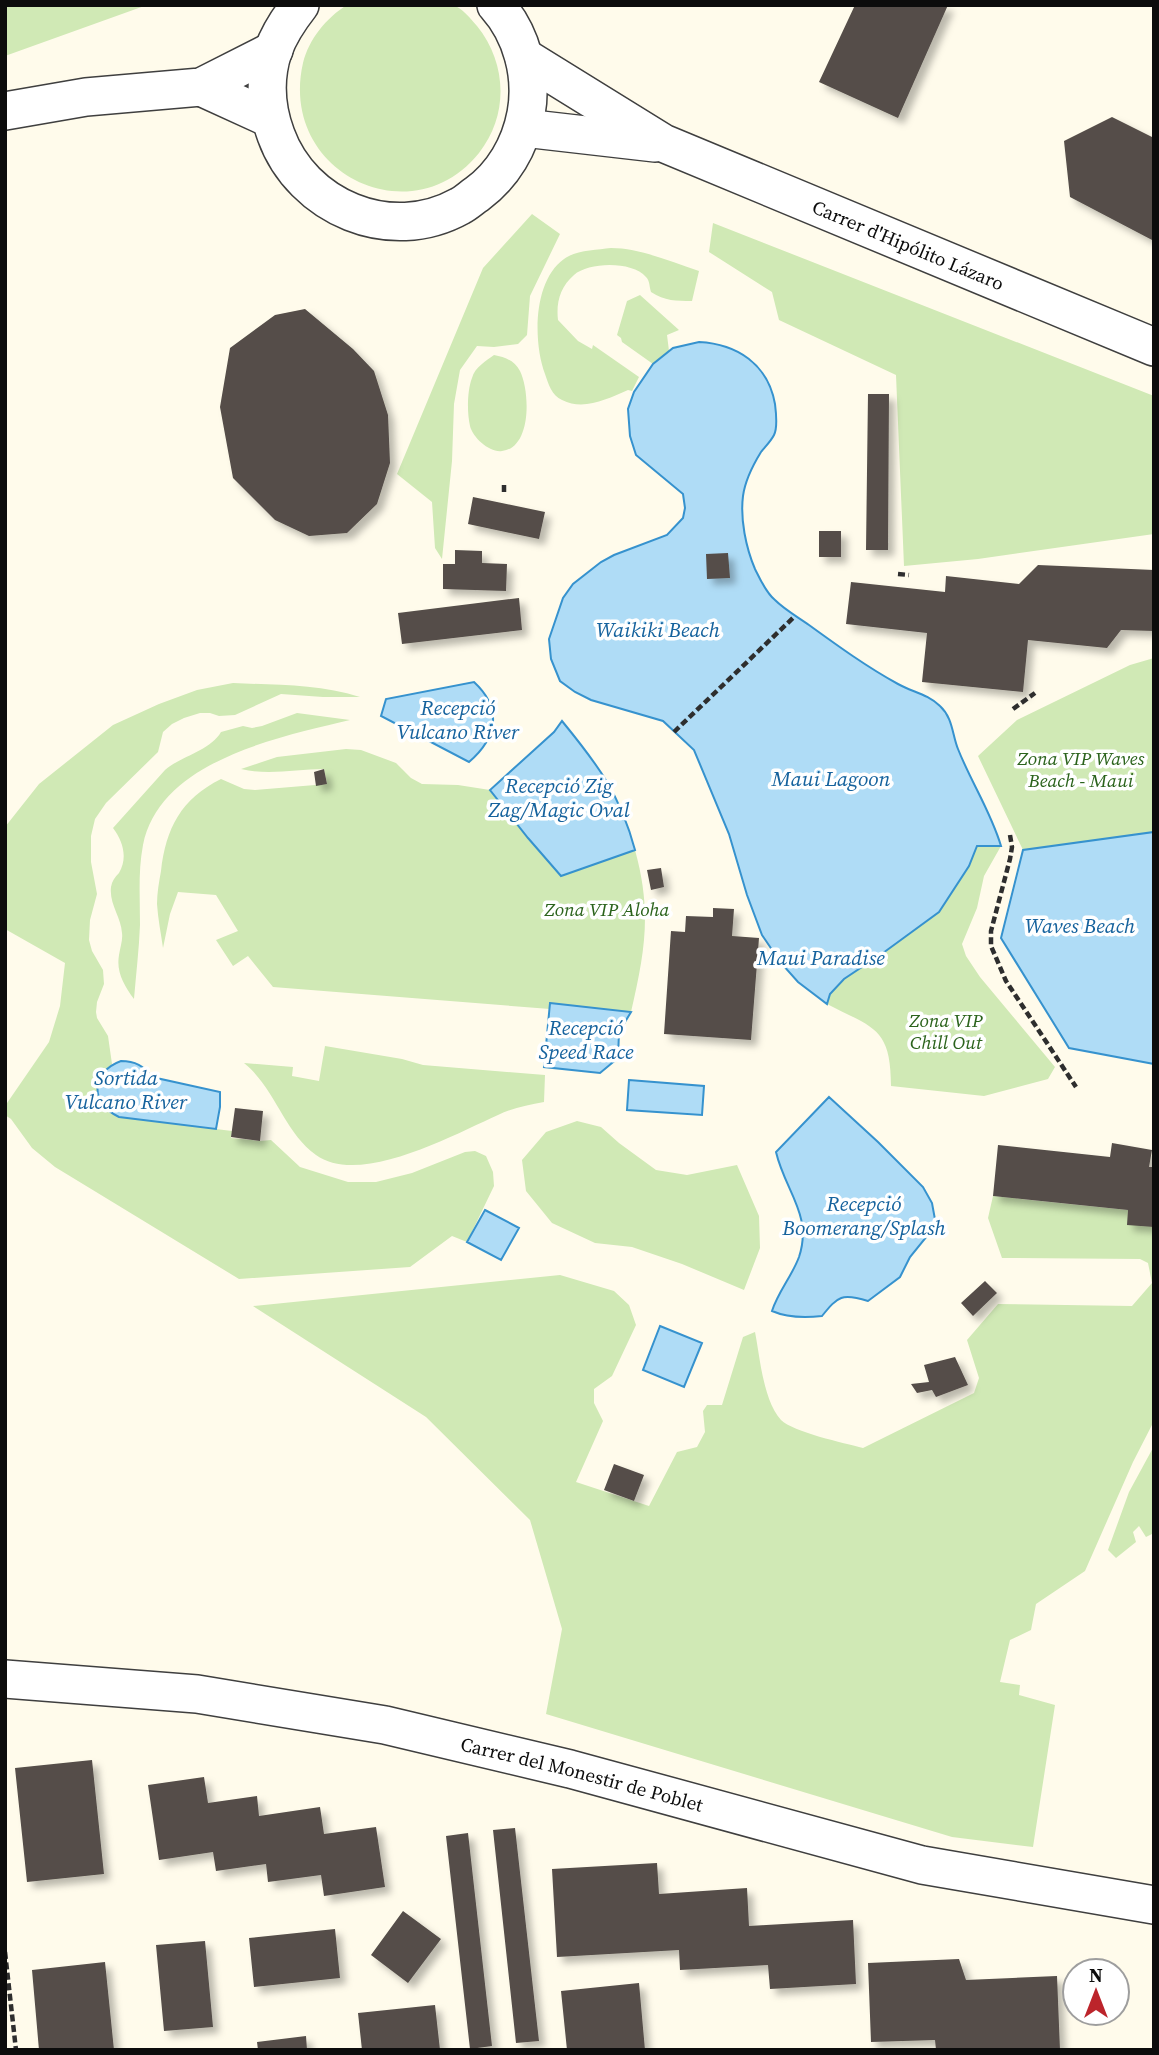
<svg xmlns="http://www.w3.org/2000/svg" width="1159" height="2055" font-family="'Source Serif 4',serif">
  <defs>
    <filter id="shadow"><feDropShadow dx="6" dy="6" stdDeviation="3.5" flood-color="#0004"/></filter>
  </defs>
  <rect width="100%" height="100%" fill="#fffbeb"/>
  <path fill="#d0e9b5" d="M5,5H147L5,56Z
    M347,5C373,5 400,5 426,5C434,5 445,3 453,5C462,8 471,19 477,26C507,63 509,115 479,153C412,237 278,173 303,63C309,39 326,18 347,5Z
    M532,214L560,234L530,296L527,335L518,344L494,347L477,346L460,370L454,404L452,461L442,559L435,548L432,502L397,474L483,268Z
    M713,223L1154,396V534L978,559L904,566L896,375L779,320L772,292L709,252Z
    M611,248C640,248 671,262 699,271L692,301C676,301 665,301 651,292C649,286 650,281 646,277C632,261 589,262 574,275C560,287 556,303 558,320L578,341L592,349L593,345L639,377L632,391L628,390C607,399 584,411 562,400C552,396 548,383 545,374C533,342 533,281 564,259C576,250 596,250 611,248Z
    M640,295L679,330L667,335L669,351L653,364L622,342L621,338L617,335L627,301Z
    M494,355C505,357 515,361 520,371C530,391 532,448 502,451C490,453 473,438 470,426C467,413 467,391 472,378C475,367 486,361 494,355Z
    M1154,658V832L1023,850L978,756L1017,720L1130,665Z
    M233,683C276,685 319,684 360,697H323L281,694L235,715L219,716L210,713H200L184,718L172,724L163,732L158,752L106,803L95,819L91,836V862L97,894L90,920L89,940L92,951L103,970L104,984L97,1002L96,1012L97,1018L108,1036L112,1064C105,1070 104,1075 102,1084C98,1103 102,1108 119,1117L232,1131L231,1138L260,1141L271,1140L300,1167L348,1182H376L412,1173L465,1152L475,1151L486,1156L493,1172L494,1186L467,1242L452,1236L410,1267L239,1279L55,1167L32,1148L11,1119L5,1115V1106L49,1042L60,1006L65,963L5,929V827L39,784L113,725L159,704L197,690Z
    M297,713L350,720C280,737 160,760 143,845C138,871 140,898 140,925C139,950 136,974 134,999C124,985 116,972 119,955C120,948 123,940 122,933C121,917 109,904 111,887C112,881 115,877 119,873C128,858 123,841 113,828L165,770C181,756 210,751 221,732L243,726L252,728L262,726Z
    M346,749L361,750L396,763L411,778L422,784L458,785L490,790L528,838L561,876L635,850C652,912 645,951 631,1012L551,1003L550,1009L273,987L248,956L233,966L216,940L238,931L216,895L178,892L170,914L163,948C161,934 158,919 157,904C157,893 159,882 161,871C166,828 181,799 221,779L244,789L255,790L327,784L324,769C296,769 269,776 241,769L277,757Z
    M977,846H1001L984,876L977,908L962,944L966,956L980,977L1055,1067L1048,1079L984,1096L891,1086C891,1027 873,1028 827,1004L830,994L844,979L883,953L939,912L969,866Z
    M325,1046L402,1059L423,1065L545,1075L544,1102C528,1105 512,1108 498,1115C455,1134 360,1187 316,1155C284,1132 275,1088 244,1063L293,1067L292,1076L319,1081Z
    M577,1121L601,1127L619,1143L656,1170L687,1175L737,1165L759,1216L760,1248L744,1290L682,1264L632,1247L595,1243L552,1223L526,1191L522,1160L546,1132Z
    M993,1196L1128,1210L1154,1227V1421L1133,1462L1085,1571L1036,1604L1031,1630L1010,1640L1000,1682L1020,1685L1019,1695L1055,1705L1033,1847L952,1837L546,1714L562,1629L530,1520L426,1417L253,1306L560,1275L614,1291L629,1305L636,1325L612,1376L594,1389V1403L603,1421L576,1482L649,1506L677,1452L697,1447L705,1432L703,1411L707,1405H722L743,1337L755,1332C760,1357 763,1400 781,1420C793,1432 844,1443 863,1448L974,1393L979,1378L967,1340L998,1304L1132,1306L1152,1283L1148,1263L1140,1259L1002,1258L988,1218Z
    M1154,1446V1533L1146,1537L1139,1526L1133,1532L1136,1542L1116,1558L1108,1550L1129,1492Z"/>
  <path fill="#afdcf6" stroke="#3692ce" stroke-width="2" d="M699,342C737,344 768,364 775,404C776,412 778,427 774,435C771,441 765,447 761,452C753,465 745,481 743,496C740,519 746,548 755,569C760,579 766,593 775,600C785,610 798,617 809,625C838,646 867,667 898,684C912,692 928,694 940,706C953,718 952,734 958,749C971,782 991,812 1001,846H977L969,866L939,912L883,953L844,979L830,994L827,1004L798,982L781,963L762,935L747,895L729,834L694,750L663,721L591,700L575,692L560,681L551,659L549,639L563,598L573,584L601,562L614,555L667,535L683,518L685,508L683,494L636,455L630,436L628,409L634,392L653,364L673,348Z
    M474,682C503,709 497,738 469,762L381,716L386,699Z
    M562,721C598,765 620,794 635,850L561,876L528,838L490,790L554,732Z
    M1154,832V1064L1069,1048L1001,938L1023,850Z
    M550,1003L631,1012L619,1032L618,1058L600,1073L544,1067Z
    M121,1061C135,1061 144,1066 152,1077L220,1092V1107L216,1129L119,1117C89,1103 91,1072 121,1061Z
    M629,1080L704,1086L702,1115L627,1110Z
    M829,1097L878,1142L923,1187L932,1203L936,1225L910,1257L900,1277L868,1301C842,1293 838,1296 822,1316C805,1318 788,1318 772,1311C778,1292 792,1276 799,1257C813,1215 785,1191 776,1152Z
    M485,1210L519,1228L501,1260L467,1242Z
    M660,1326L702,1343L684,1387L643,1370Z"/>
  <path fill="#544d48" filter="url(#shadow)" d="M855,5H948L898,118L819,82Z
    M1112,117L1154,138V241L1070,197L1064,141Z
    M305,309L353,349L374,371L388,415L390,463L377,504L347,533L309,536L275,520L233,478L220,407L230,348L275,315Z
    M868,394H889L888,550H866Z
    M473,497L545,512L539,539L468,524Z
    M819,531H841V557H819Z
    M455,550L482,551V563L507,564L506,591L443,589V564H455Z
    M728,553L730,578L707,579L706,554Z
    M1038,565L1154,570V631L1121,630L1107,648L1028,640L1023,692L922,682L927,633L846,624L851,582L945,592L946,576L1019,584Z
    M519,598L522,630L402,644L398,613Z
    M324,769L327,784L316,786L314,772Z
    M661,868L664,887L651,890L647,870Z
    M713,908L734,909L732,936L759,938L751,1040L664,1034L671,931L685,932L686,916L713,917Z
    M235,1108L263,1111L260,1141L231,1137Z
    M1112,1143L1152,1150L1149,1167H1154V1227L1127,1225L1128,1210L993,1196L998,1145L1110,1157Z
    M985,1281L997,1293L973,1316L961,1303Z
    M955,1357L968,1385L936,1397L932,1390L917,1393L911,1384L929,1382L924,1365Z
    M614,1464L644,1475L634,1501L604,1490Z
    M92,1760L104,1874L27,1882L15,1768Z
    M204,1777L208,1803L257,1796L259,1816L320,1807L324,1834L376,1827L385,1887L324,1896L321,1875L268,1882L266,1864L216,1871L213,1852L159,1860L148,1785Z
    M515,1828L539,2041L516,2043L493,1830Z
    M468,1833L492,2046L470,2049L446,1836Z
    M657,1863L659,1894L747,1888L749,1926L853,1920L856,1984L770,1989L768,1965L680,1970L679,1950L557,1957L552,1869Z
    M403,1911L441,1939L408,1983L371,1955Z
    M335,1929L340,1978L254,1987L249,1938Z
    M205,1941L213,2027L164,2031L156,1945Z
    M959,1959L966,1980L1057,1976L1060,2050H936L935,2040L871,2042L868,1963Z
    M105,1962L114,2050H39L32,1970Z
    M639,1983L645,2050H567L561,1991Z
    M435,2005L440,2050H362L358,2013Z
    M306,2036L307,2050H258L257,2042Z"/>
  <g fill="none" stroke-linecap="round" stroke-linejoin="round">
    <g stroke="#3f3f3f" stroke-width="40">
      <g id="minor">
        <path d="M300,5C289,19 279,34 273,51C264,79 266,108 276,135C302,207 390,245 460,206C466,203 471,198 477,194C503,175 520,146 526,114C533,76 522,34 496,5"/>
        <path id="s1" d="M524,57L663,143L1154,347"/>
        <path d="M201,87L269,118"/>
        <path d="M5,111L86,97L201,87L274,50"/>
        <path d="M524,128L655,143"/>
        <path id="s2" d="M5,1679L197,1694L385,1725L570,1769L922,1865L1154,1905"/>
      </g>
    </g>
    <path stroke="#2e2e2e" stroke-width="4.5" stroke-dasharray="7 3.5" stroke-linecap="butt" d="M504,485V495
      M898,574L909,575
      M1013,709L1035,693
      M674,732L795,616
      M1010,835L1012,847L1010,859L991,931V946L1006,981L1076,1087
      M5,1952L16,2050"/>
    <use href="#minor" stroke="#fff" stroke-width="37"/>
  </g>
  <g text-anchor="middle" dominant-baseline="central" stroke-width="7" stroke-linejoin="round" paint-order="stroke">
    <g font-size="19" fill="#0c0c0c" stroke="#fff">
      <text stroke="none"><textPath href="#s1" startOffset="429">Carrer d'Hipólito Lázaro</textPath></text>
      <text stroke="none"><textPath href="#s2" startOffset="586">Carrer del Monestir de Poblet</textPath></text>
    </g>
    <g font-size="19" font-style="italic" fill="#2b631c" stroke="#fff">
      <text x="1081" y="758">Zona VIP Waves<tspan x="1081" dy="22">Beach - Maui</tspan></text>
      <text x="607" y="909">Zona VIP Aloha</text>
      <text x="946" y="1020">Zona VIP<tspan x="946" dy="22">Chill Out</tspan></text>
    </g>
    <g font-size="21" font-style="italic" fill="#15629d" stroke="#fff">
      <text x="658" y="629">Waikiki Beach</text>
      <text x="458" y="707">Recepció<tspan x="458" dy="24">Vulcano River</tspan></text>
      <text x="831" y="778">Maui Lagoon</text>
      <text x="559" y="785">Recepció Zig<tspan x="559" dy="24">Zag/Magic Oval</tspan></text>
      <text x="1080" y="925">Waves Beach</text>
      <text x="821" y="957">Maui Paradise</text>
      <text x="586" y="1027">Recepció<tspan x="586" dy="24">Speed Race</tspan></text>
      <text x="126" y="1077">Sortida<tspan x="126" dy="24">Vulcano River</tspan></text>
      <text x="864" y="1203">Recepció<tspan x="864" dy="24">Boomerang/Splash</tspan></text>
    </g>
  </g>
  <rect width="1159" height="2055" fill="none" stroke="#0c0c0c" stroke-width="14"/>
  <g transform="translate(1096 1992)"><circle r="33" fill="#ffffff" stroke="#9e9e9e" stroke-width="2"/>
  <path d="M0-5L12 26L0 18L-12 26Z" fill="#bc242b"/>
  <text y="-10" font-size="19" font-weight="bold" text-anchor="middle" fill="#0c0c0c">N</text>
  </g>
</svg>
